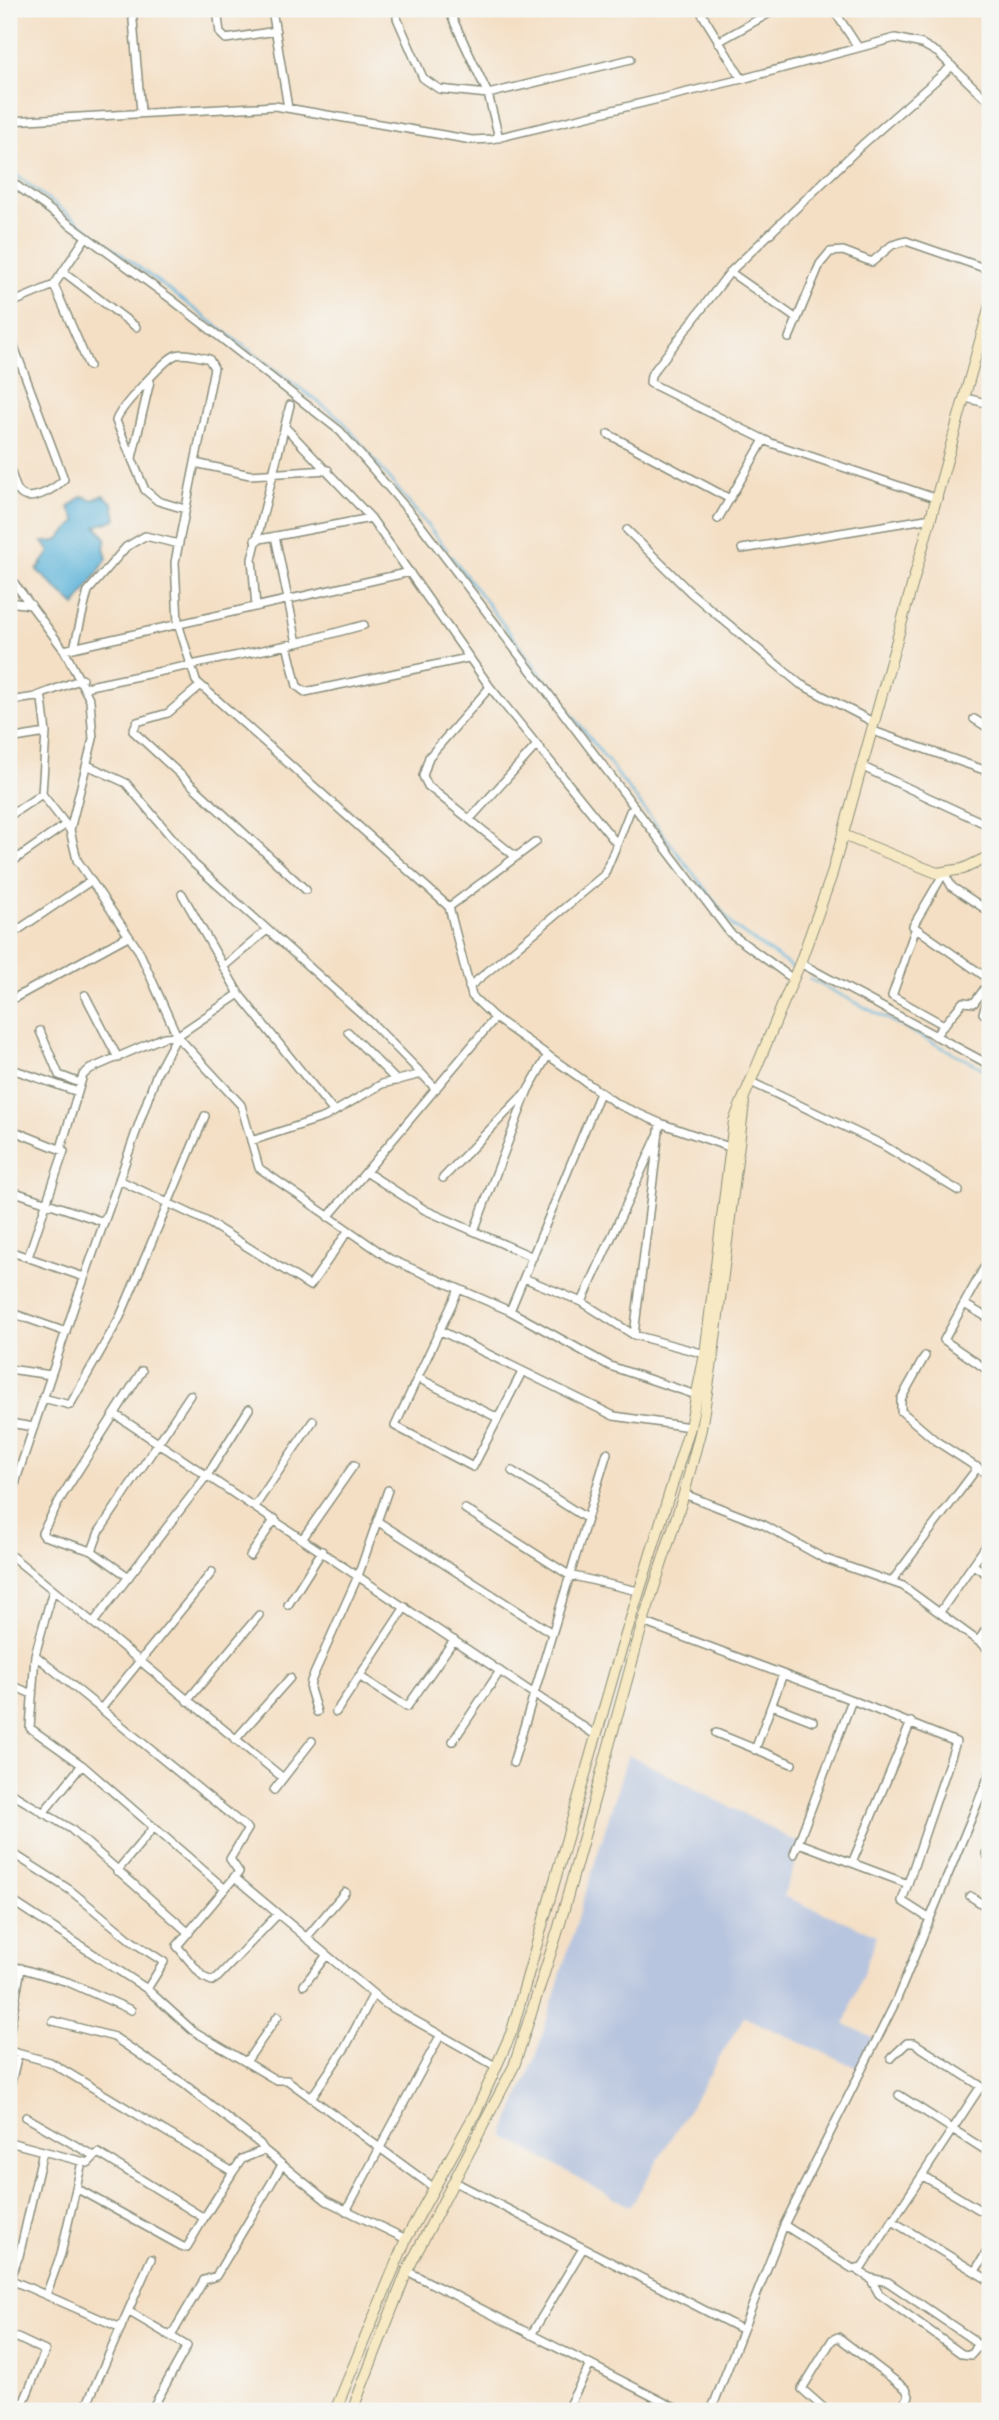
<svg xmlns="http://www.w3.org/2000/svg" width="999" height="2420" font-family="Delius,sans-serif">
  <rect width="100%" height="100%" fill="#f6f6f2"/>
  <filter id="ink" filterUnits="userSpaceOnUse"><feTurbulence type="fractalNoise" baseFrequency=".0143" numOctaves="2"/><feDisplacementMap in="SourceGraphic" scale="14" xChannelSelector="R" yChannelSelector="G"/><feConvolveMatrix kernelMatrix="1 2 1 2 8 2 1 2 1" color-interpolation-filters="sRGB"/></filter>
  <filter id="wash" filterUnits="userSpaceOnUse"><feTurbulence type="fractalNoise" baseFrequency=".00686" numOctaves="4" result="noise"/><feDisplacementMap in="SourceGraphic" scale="28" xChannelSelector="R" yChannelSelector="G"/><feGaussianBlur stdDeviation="1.57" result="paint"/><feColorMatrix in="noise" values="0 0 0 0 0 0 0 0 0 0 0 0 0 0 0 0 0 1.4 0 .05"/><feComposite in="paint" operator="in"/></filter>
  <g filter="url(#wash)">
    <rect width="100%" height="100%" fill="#f4dfc4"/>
    <path fill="#b8c5de" d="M628,1754L803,1845L783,1896L877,1935L845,2024L874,2038L860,2069L744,2017L630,2207L503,2136L535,2058Z"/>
    <path fill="#5cb3d9" stroke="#3e7886" stroke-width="2" d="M103,495L113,503L116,519L96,526L106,538L104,547L107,559L75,606L37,570L50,552L43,542L57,541L77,521L69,508L82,496L93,500Z"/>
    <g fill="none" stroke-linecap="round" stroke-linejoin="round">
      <path stroke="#5cb3d9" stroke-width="2.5" d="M9,170L341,419L447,550
        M451,556L734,927L793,968
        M810,979L990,1072"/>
    </g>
  </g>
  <g filter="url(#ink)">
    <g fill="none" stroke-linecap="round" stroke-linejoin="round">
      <g stroke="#8a8e7c" stroke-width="10">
        <path id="street" d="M132,9L141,112
          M217,9L220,33L226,39L276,31
          M272,9L288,108
          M448,9L488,94L499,138
          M699,9L742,79
          M833,9L858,47
          M397,18L423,78L439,89L488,94L631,59
          M718,42L777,9
          M9,121L275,106L472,140L492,139L742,79L895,38L922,44L938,53L982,95L990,99
          M9,180L171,299L340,431L419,523L730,933L793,979
          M730,272L651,375L650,383L771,443L938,499
          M65,273L136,327
          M54,285L89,366
          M9,304L54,285L86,237
          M797,319L730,272L862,145L952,66
          M9,333L64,479C56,488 29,505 19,492C14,486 12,473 9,466
          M789,338L820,264L830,252L843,251L872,262L892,245L906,241L990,270
          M966,398L990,404
          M285,427L371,518L490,687L617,844L604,875L469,987
          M608,434L730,499
          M132,458L150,381
          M195,463L250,475L328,470
          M185,509L158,501L145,490L116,421C118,410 165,359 176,355C186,352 199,357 209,359L214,368L175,562L178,623L196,681L449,907L472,996L495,1018L617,1104L660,1123L729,1147
          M718,519L764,440
          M627,530L691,593L800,684L875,723
          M275,536L297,643
          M255,540L371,518
          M742,549L932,518
          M9,576L64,650L90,700L93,739L70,830L77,860L139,951L177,1036L241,1105L259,1168L390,1259L510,1311L610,1366L696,1395
          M9,602L31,605
          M256,607L252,559L290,405
          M287,645L297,686L305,692L468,658
          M74,648L88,591L126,547L145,536L179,544
          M64,650L410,572
          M989,662L990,663
          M200,686L168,713L137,722L133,731L306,890
          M85,687L297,643L364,625
          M490,687L429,757L423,776L428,786L516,857
          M37,696L82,679
          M9,701L36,697L42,699L46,733L42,794L70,830
          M974,719L990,729
          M873,731L987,771
          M9,739L46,733
          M87,765L126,783L194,864L372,1023L422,1074
          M863,767L990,826
          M9,816L42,794
          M470,819L536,746
          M617,844L630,811
          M9,864L65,825
          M182,894L239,994L334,1112
          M449,907L536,842
          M990,912L952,887L944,873L913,926L990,980
          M915,930L892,996L944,1025
          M9,936L89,882
          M800,963L990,1065
          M223,967L267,930
          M990,994L983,1013L990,1019
          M85,995L118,1058
          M9,1001L128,936
          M40,1031L59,1075L80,1083
          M348,1032L397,1081
          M935,1036L963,1002L974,1003L990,981
          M9,1068L78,1092L83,1075L90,1069L164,1037L177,1036
          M751,1082L881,1144L959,1191
          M9,1129L64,1151L28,1257
          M251,1141L325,1117L382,1084L422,1074L436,1089
          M61,1148L78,1092
          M366,1172L425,1210L533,1257
          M443,1178L525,1093
          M119,1180L206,1221L310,1286L348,1231
          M9,1190L104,1222
          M328,1217L495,1018
          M474,1231L528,1090L548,1055
          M9,1251L84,1277
          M990,1257L944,1340L990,1372
          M524,1278L582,1302L634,1335L705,1354
          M459,1289L395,1426L473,1467L522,1372
          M582,1302L657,1137
          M964,1304L990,1319
          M510,1311L600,1093
          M9,1312L66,1332
          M441,1331L614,1416L690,1427
          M634,1335L660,1123
          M925,1356L901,1399V1411L936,1441L990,1476
          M9,1369L51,1375
          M418,1378L498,1418
          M43,1398L70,1405L120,1317L205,1116
          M116,1415L597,1736
          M9,1423L34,1427
          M512,1471L586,1518
          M684,1494L764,1525L823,1558L903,1586L990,1650
          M255,1506L313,1421
          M465,1509L569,1575L638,1591
          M9,1511L17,1477L74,1307L157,1073L177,1036L239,994
          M377,1521L552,1633
          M303,1538L354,1465
          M92,1551L44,1536L42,1533L62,1496L142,1371
          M9,1554L282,1777
          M250,1556L275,1519
          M973,1565L990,1576
          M129,1577L92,1551L99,1532L190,1395
          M892,1581L978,1467
          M53,1590L35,1655L30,1728L82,1765L225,1889
          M288,1605L322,1551
          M940,1612L990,1540
          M643,1622L852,1700L794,1854
          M93,1623L208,1474L249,1409
          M978,1641L990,1624
          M35,1655L248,1829L230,1859L239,1872L177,1946L203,1977L212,1981L218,1977L278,1914
          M359,1676L407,1707L454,1640
          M9,1684L32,1694
          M852,1700L956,1742L902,1901L930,1919
          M187,1701L259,1615
          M772,1705L813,1721
          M101,1709L212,1572
          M317,1712L310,1689L311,1681L358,1576L388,1490
          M336,1712L405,1607
          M716,1733L792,1764
          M235,1740L290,1678
          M453,1741L500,1671
          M755,1750L783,1674
          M513,1763L607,1453
          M274,1790L312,1741
          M9,1792L71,1829L189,1933
          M43,1813L82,1765
          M799,1843L908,1884
          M9,1851L70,1890L133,1942L164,1962L147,1989
          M986,1854L990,1859
          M852,1863L911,1722
          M117,1871L154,1827
          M234,1877L384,2003L497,2067
          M970,1896L990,1909
          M9,1899L147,1989L192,2030L276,2080H287L433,2187
          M306,1938L345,1892
          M9,1965L68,1982L131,2010
          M304,1985L326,1956
          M53,2021L114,2037L184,2084L260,2144L264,2150
          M9,2035L21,1968
          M9,2051L50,2062L233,2172L242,2159L264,2150L327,2201L406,2239
          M891,2058L907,2043H914L990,2092
          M246,2062L278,2016
          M9,2091L18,2054
          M899,2095L990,2153
          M311,2098L345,2048L373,1995
          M26,2117L94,2156
          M9,2142L88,2163L98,2153L204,2218L233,2172
          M923,2176L990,2216
          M453,2181L741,2329
          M76,2188L183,2247H187L204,2218
          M346,2211L440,2036
          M894,2222L990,2281
          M784,2225L853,2269L862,2267L981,2086
          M857,2270L870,2278L888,2282L972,2339L977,2345L975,2350
          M407,2271L681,2411
          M975,2271L990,2247
          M870,2278L879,2294L962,2354L971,2355L990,2333
          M9,2279L19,2256L43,2151
          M9,2279L121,2328
          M46,2295L61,2254L82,2162
          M128,2311L187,2346L151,2411
          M9,2334L45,2351L20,2411
          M531,2335L582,2250
          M171,2336L204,2280L216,2276L282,2165
          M84,2411L151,2259
          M566,2411L590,2365
          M711,2411L784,2225L896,2001L990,1773
          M827,2411L802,2389L832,2340L838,2337L906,2389L909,2396L899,2411"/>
      </g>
      <g stroke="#8a8e7c" stroke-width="12">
        <path id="secondary" d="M843,835L937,873L963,869L990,856
          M335,2411L406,2239L477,2110L512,2031L614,1673L690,1427L705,1354L734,1121L800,963L831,877L990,305
          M352,2411L407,2271L514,2066L559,1927L643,1622L684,1494L701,1429L713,1356L744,1103"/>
      </g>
      <use href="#street" stroke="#fff" stroke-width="7"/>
      <use href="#secondary" stroke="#f6e9c3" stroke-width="10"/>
    </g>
  </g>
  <rect width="999" height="2420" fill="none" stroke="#f6f6f2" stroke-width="35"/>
</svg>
